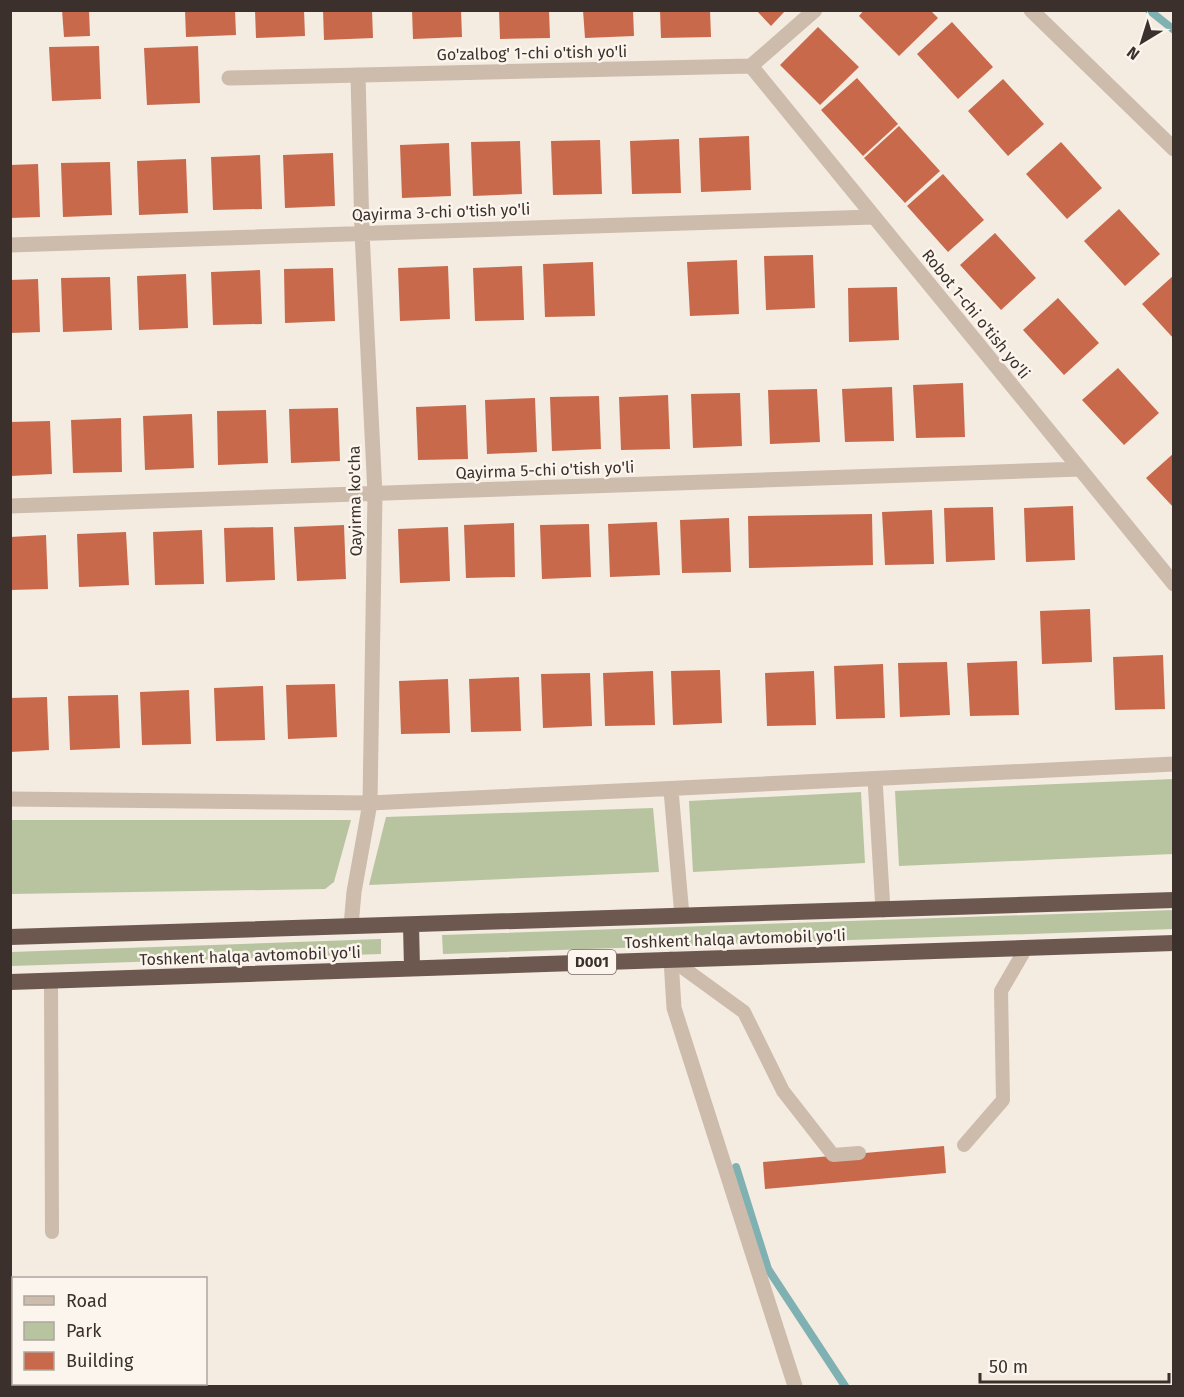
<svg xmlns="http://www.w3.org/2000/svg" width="1184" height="1397" font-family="'Fira Sans',sans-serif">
  <rect width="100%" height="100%" fill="#f4ebe1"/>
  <path fill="#b8c4a0" d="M1173,779V854L899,866L895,791Z
    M861,792L865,863L693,872L689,801Z
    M653,808L659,872L369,885L386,817Z
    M10,820H351L334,882L325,889L11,894Z
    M1174,910L1173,929L443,954L442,935Z
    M381,939V954L11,966V952Z"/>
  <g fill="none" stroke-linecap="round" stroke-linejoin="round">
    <path stroke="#7fb0b2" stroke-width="8" d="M1149,10L1174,30
      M736,1167L768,1269L845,1386"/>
  </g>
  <path fill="#c8694b" d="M62,10H89L90,36L64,37Z
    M185,10H235L236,35L186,37Z
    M255,10H304L305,36L256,38Z
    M323,10H372L373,38L324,40Z
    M412,10H461L462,37L413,39Z
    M499,10H549L550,38L500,39Z
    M583,10H633L634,36L585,38Z
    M660,10H710L711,37L661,38Z
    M756,10H786L771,26Z
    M864,10H930L938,18L899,56L859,16Z
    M952,22L993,67L958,99L917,54Z
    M818,27L859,67L820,105L780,65Z
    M99,46L101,99L52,101L49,47Z
    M198,46L200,103L147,105L144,48Z
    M857,78L898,124L863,156L821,110Z
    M1003,79L1044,124L1008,156L968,111Z
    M899,126L940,171L905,203L864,158Z
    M749,136L751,190L701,192L699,138Z
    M679,139L681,193L632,194L630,141Z
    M600,140L602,194L553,195L551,141Z
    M520,141L522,194L473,196L471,142Z
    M1061,142L1102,188L1067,219L1026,174Z
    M449,143L451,196L402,198L400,145Z
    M333,153L335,206L285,208L283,155Z
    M260,155L262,209L213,210L211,157Z
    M186,159L188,213L139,215L137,161Z
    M110,162L112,215L63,217L61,163Z
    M38,164L40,217L10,218V165Z
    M943,174L984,220L948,252L907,206Z
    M1119,209L1160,254L1125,286L1084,241Z
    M995,233L1036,278L1001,310L960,265Z
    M813,255L815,308L766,310L764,256Z
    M737,260L739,314L690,316L687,262Z
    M593,262L595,316L545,317L543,264Z
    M448,266L450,319L400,321L398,268Z
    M522,266L524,320L475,321L473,268Z
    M333,268L335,321L285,323L284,269Z
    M260,270L262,324L213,325L211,272Z
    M186,274L188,328L139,330L137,276Z
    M1174,275V339L1142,304Z
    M110,277L112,330L63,332L61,278Z
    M38,279L40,332L10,333V280Z
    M897,287L899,340L849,342L848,288Z
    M1058,298L1099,343L1064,375L1023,330Z
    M1118,368L1159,413L1124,445L1082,400Z
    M963,383L965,437L916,438L913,385Z
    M892,387L894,441L845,442L842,389Z
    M817,389L820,442L770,444L768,390Z
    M740,393L742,446L693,448L691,394Z
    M668,395L670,449L621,450L619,397Z
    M599,396L601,449L552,451L550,397Z
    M535,398L537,452L487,454L485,400Z
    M466,405L468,459L418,460L416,407Z
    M338,408L340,461L291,463L289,409Z
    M266,410L268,463L218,465L217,411Z
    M192,414L194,468L145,470L143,416Z
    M121,418L122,472L73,473L71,420Z
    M50,421L52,474L10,476V422Z
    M1174,453V508L1146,478Z
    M1073,506L1075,560L1026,562L1024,508Z
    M993,507L995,560L946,562L944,508Z
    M932,510L934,564L885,565L882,512Z
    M872,514L873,565L749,568L748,516Z
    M729,518L731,572L682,573L680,520Z
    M657,522L660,575L610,577L608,524Z
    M514,523L515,577L466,578L464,525Z
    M589,524L591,577L542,579L540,525Z
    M344,525L346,579L297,581L294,527Z
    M273,527L275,580L226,582L224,528Z
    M448,527L450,581L400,583L398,529Z
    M202,530L204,584L155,585L153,532Z
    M126,532L129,585L79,587L77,534Z
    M46,535L48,589L10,590V537Z
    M1090,609L1092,662L1042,664L1040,611Z
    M1163,655L1165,709L1115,710L1113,657Z
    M1017,661L1019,715L970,716L967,663Z
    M947,662L950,715L900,717L898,663Z
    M883,664L885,718L836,719L834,666Z
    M720,670L722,723L673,725L671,671Z
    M653,671L655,725L605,726L603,673Z
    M814,671L816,725L767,726L765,673Z
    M590,673L592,726L543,728L541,674Z
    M519,677L521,731L471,732L469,679Z
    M448,679L450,733L401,734L399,681Z
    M335,684L337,737L288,739L286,685Z
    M263,686L265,740L216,741L214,688Z
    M189,690L191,744L142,745L140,692Z
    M118,695L120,748L70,750L68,696Z
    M47,697L49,750L10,752V698Z
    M944,1146L946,1173L765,1189L763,1162Z"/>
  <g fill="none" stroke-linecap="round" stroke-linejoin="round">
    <path stroke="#cdbbac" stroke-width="14" d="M671,959L744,1012L783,1091L833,1155L859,1153
      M51,981L52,1232
      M964,1145L1003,1100L1001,991L1026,948"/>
    <path stroke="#cdbbac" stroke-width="15" d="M1031,10L1174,149
      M751,66L1174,584
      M229,78L751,66L815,10
      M10,245L873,217
      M10,506L1080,469
      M875,779L883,910
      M671,790L682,916
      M10,799L370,803L1174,764
      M351,926L354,892L370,803L375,494L362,232L358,75
      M671,959L674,1008L795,1386"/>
    <path stroke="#6c584f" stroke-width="16" d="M411,925L412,968
      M10,937L1174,900
      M10,982L1174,943"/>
  </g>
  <g text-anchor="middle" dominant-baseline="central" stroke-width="5" stroke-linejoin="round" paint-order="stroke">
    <rect fill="#fbf5ee" stroke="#756b66" stroke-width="1.5" x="568" y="950" width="48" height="24" rx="4.5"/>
    <g font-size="15" font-weight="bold" fill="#3b302b">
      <text x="592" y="962">D001</text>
    </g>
    <g font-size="16" fill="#3b302b" stroke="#fbf5ee">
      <text transform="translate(532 53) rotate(-1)">Go'zalbog' 1-chi o'tish yo'li</text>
      <text transform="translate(441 212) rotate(-2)">Qayirma 3-chi o'tish yo'li</text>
      <text transform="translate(976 314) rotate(51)">Robot 1-chi o'tish yo'li</text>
      <text transform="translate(545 470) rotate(-2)">Qayirma 5-chi o'tish yo'li</text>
      <text transform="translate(355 501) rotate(-91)">Qayirma ko'cha</text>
      <text transform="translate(735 939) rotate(-2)">Toshkent halqa avtomobil yo'li</text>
      <text transform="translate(250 956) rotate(-2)">Toshkent halqa avtomobil yo'li</text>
    </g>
  </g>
  <rect width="1184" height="1397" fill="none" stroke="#3b302b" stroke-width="24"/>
  <rect x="12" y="1277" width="195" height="108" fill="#fbf5ee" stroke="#aea6a0" stroke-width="1.5"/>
  <rect x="24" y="1296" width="30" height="9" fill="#cdbbac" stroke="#aea6a0" stroke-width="1.5"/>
  <text x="66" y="1307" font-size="18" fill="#3b302b">Road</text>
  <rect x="24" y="1322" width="30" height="18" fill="#b8c4a0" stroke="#aea6a0" stroke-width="1.5"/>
  <text x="66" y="1337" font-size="18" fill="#3b302b">Park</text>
  <rect x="24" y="1352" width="30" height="18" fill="#c8694b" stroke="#aea6a0" stroke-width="1.5"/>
  <text x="66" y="1367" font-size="18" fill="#3b302b">Building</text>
  <g transform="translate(1142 42) rotate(218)" stroke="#fbf5ee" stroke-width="4.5" paint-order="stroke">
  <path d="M0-4.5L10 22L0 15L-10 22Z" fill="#3b302b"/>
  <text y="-9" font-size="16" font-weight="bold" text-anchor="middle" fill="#3b302b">N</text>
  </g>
  <path d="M980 1373v9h189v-9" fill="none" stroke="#3b302b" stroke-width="3"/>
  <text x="989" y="1373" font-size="18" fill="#3b302b" stroke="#fbf5ee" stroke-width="4.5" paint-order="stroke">50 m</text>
</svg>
